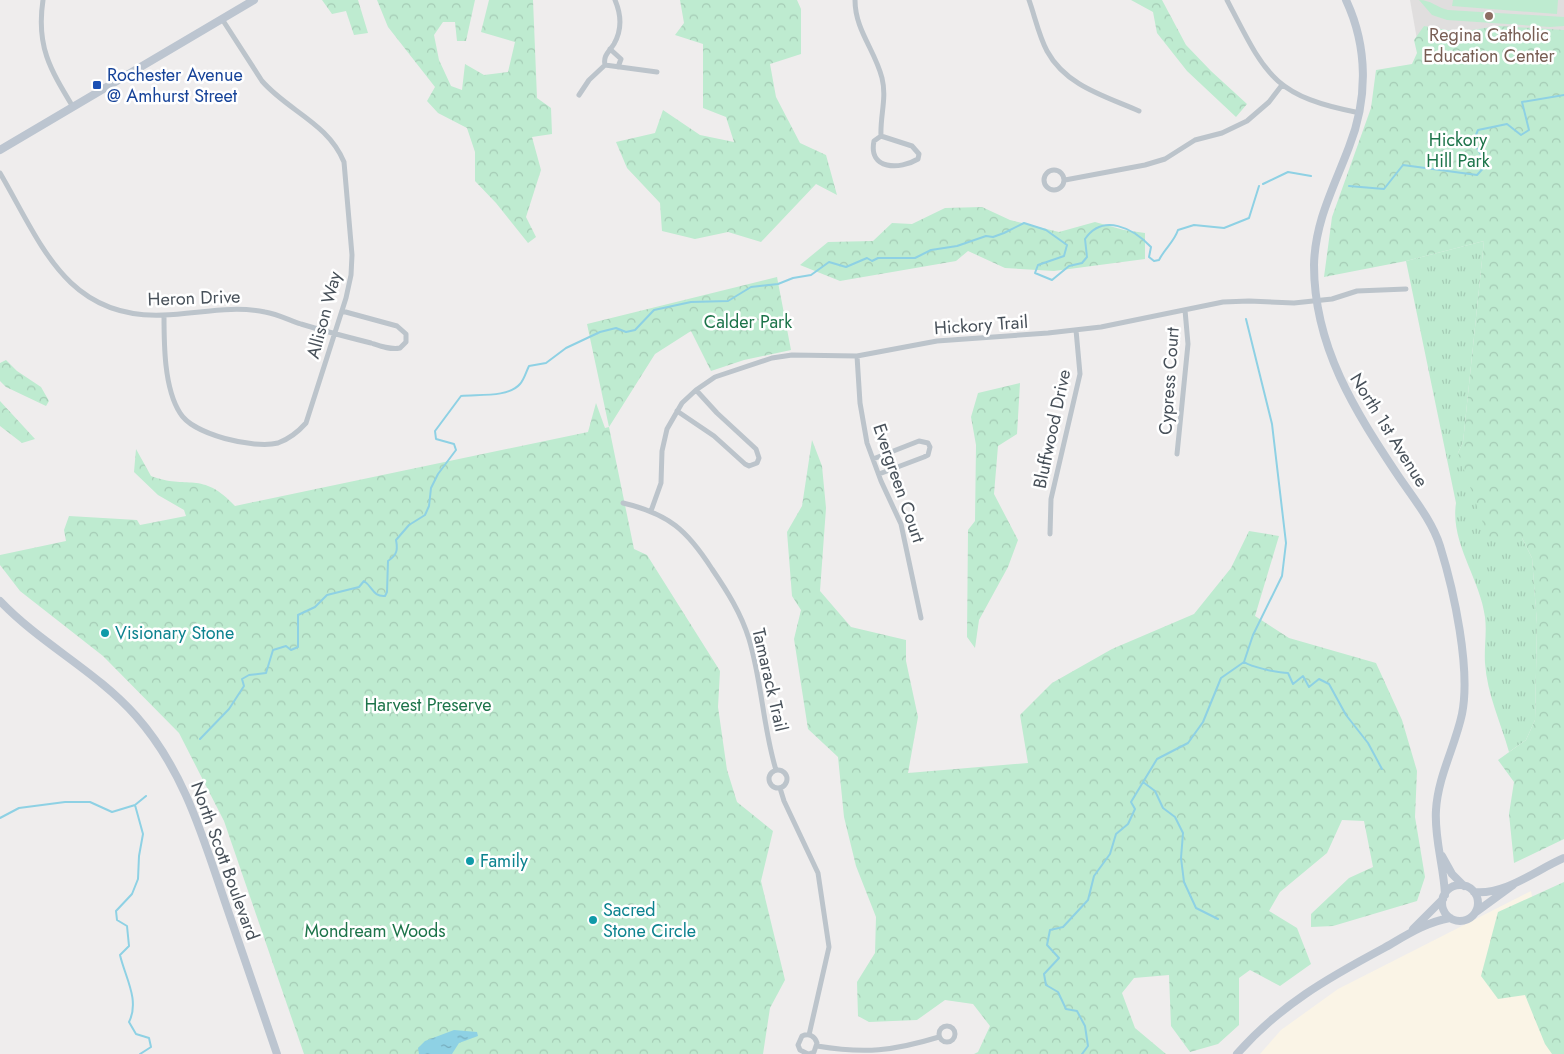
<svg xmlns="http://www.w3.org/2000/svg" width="1564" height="1054" font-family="Jost,sans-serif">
  <defs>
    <pattern id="grass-tufts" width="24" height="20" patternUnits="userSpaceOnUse" patternTransform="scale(1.25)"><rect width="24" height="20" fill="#beebd0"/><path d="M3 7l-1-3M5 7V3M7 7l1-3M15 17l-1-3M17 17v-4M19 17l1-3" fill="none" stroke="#a5cbb5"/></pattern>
    <pattern id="forest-crowns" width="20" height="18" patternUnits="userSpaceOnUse" patternTransform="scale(1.25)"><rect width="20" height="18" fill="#beebd0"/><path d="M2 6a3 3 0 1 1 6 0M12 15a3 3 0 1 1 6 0" fill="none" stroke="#a5cbb5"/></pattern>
    <pattern id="water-ripples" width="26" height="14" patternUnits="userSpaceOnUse" patternTransform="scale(1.25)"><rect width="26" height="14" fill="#8ed1e4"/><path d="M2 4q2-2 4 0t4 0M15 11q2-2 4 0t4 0" fill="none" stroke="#76acbc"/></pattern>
  </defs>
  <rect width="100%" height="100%" fill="#efeded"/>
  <path fill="#faf4e6" d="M1531,891L1561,1054H1260L1281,1030L1338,989Z"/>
  <path fill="#e0dede" d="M1410,0H1564V33L1421,62Z"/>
  <path fill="url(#grass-tufts)" d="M1484,241L1463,442L1458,453L1522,538L1532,558L1537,624L1535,720L1526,740L1509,752C1501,723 1487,694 1485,663C1484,648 1487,632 1485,617C1480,578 1450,543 1456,503L1406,261Z"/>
  <path fill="url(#forest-crowns)" d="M322,0H358L368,33L354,35L346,11L332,14Z
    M377,0H475L466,41H457L455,22H443L434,35L439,60L451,86L462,90L465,64L484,75L508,72L515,42L481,32L489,0H533L537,98L551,108L552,134L532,137L541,170L526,217L536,237L528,243L496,203L475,181V152L467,128L438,113L427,101L435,87L388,27Z
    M680,0H797L801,9V54L770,64L776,97L800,143L826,155L837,195L816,184L761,242L728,232L695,239L662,231L660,203L627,168L616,142L655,133L663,110L700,135L734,142L726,117L703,108V44L675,35L684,23Z
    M1131,0H1162L1186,45L1211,71L1247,104L1236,117L1187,71L1157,33L1153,12Z
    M1424,26L1458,32L1499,26L1564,30V839L1514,863L1509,814L1514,782L1498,760L1526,740L1535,720L1537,624L1532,558L1522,538L1489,540L1458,453L1463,442L1484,241L1406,261L1324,277L1332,217L1371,108L1376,70L1412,64L1417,53L1414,40Z
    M982,207L1010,220L1059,232L1095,222L1124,230L1145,233V259L1054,271L1005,268L968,251L956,261L840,281L800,265L828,242L873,241L892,223L912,224L945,208Z
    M777,277L791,350L744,360L711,371L691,331L655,354L609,427L634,549L647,555L720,671L718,707L727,770L737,802L773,831L761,881L785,980L770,1008L763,1054H304L224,821L179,733L103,656L20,591L0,565V555L66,541L64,530L69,516L137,520L140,525L186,516L184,510L158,495L134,472L136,449L151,476C187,490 202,470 235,506L588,432L596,403L605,428L609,427L587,324Z
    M6,360L17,371L41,387L49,401L46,406L6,387L0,381V363Z
    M1020,383L1017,434L998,446L994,494L1018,540L1008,567L979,620L975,648L967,637L968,530L975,521L976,445L971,417L978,393Z
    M0,401L35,439L22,443L0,426Z
    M812,440L822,466L826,508L820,591L851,627L906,640V661L918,717L908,773L1028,763L1020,715L1052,683L1112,649L1194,614L1231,568L1249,531L1279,536L1255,616L1289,638L1376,663L1402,720L1417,771L1415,817L1425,877L1417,901L1333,926L1311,927V914L1349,878L1373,867L1364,821L1342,820L1327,853L1280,892L1269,911L1297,928L1311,964L1280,986L1250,970L1239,978V1025L1218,1044L1190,1052L1171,1026L1169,975L1134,978L1122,993L1135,1028L1166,1054H974L978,1052L990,1026L973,1004L945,1000L917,1020L869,1022L858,1016L857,982L875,953L876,917L856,866L844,817L838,757L808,729L794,639L801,610L792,596L787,532L802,506Z
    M1564,882V1054H1552L1545,1044L1525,995L1498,999L1481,976L1498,912Z"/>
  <path fill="#beebd0" d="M1419,0C1431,0 1436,7 1448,10L1564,17V26L1550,27L1447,20L1432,15Z
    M1453,0H1558L1557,14L1452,6Z"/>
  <path fill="url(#water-ripples)" d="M454,1030L477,1032L478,1036L459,1043L452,1054H419L418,1048L425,1041Z"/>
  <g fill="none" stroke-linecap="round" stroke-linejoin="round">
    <path stroke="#8ed1e4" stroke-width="2" d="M1263,184L1288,172L1311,176
      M1349,186L1384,189L1403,165L1477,175L1487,164L1473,142L1478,130L1507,124L1521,135L1529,130L1522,102L1564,95
      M1244,662C1251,667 1278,673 1288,673L1293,684L1303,676L1309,687L1319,679L1329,684L1346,715L1368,743L1382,769
      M200,739L229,709L244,686L242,679L249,675L266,673L273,650L286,646L291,650L298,647V615L315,607L327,595L359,587L364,581C373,587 373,597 385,596L387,592L388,561C397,555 398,550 396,540L409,525L425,515L429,506L431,488L438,474L456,450L454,444L436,439L435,431L461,396C477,394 508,398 520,384C524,380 526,372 529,366L546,363L566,348L600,332L616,328L626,332L635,330L654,310L691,302L728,301L751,287L778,284L793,278L811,275L829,262L846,267L867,258L872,261L878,258H915L931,250L957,246L986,236L993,237L1004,233L1024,223L1046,230L1067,245L1064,256L1038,265L1035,273L1052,280L1069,266L1082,263L1087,257L1085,239C1103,213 1133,228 1151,247L1149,257L1154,261L1159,260C1165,248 1174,242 1178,230L1194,225L1224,228L1249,218L1259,186
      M1143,782L1155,791L1163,808L1175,817L1183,833L1181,858L1184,882L1196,908L1218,919
      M135,805L143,834L139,856L138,879L132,894L116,911L117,920L127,926L129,946L120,955C125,977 140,1000 129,1022L136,1034L149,1038L151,1047L140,1054
      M0,818L19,808L65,802H90L112,812L135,805L146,796
      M1082,1054L1088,1046L1085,1026L1077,1011L1066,1009L1058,992L1046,985L1044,974L1059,958L1047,945L1050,930L1063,927L1088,900L1094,876L1110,854L1116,834L1128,824L1135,809L1131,802L1157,759L1188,743L1203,722L1221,678L1244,662L1253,635L1282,576L1286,543L1272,424L1246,319"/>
    <path stroke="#bcc4cb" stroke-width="5" d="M43,0C36,46 50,69 73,107
      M855,0C855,30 875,50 882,78C887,98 880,116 881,136
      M1029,0C1035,17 1039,36 1047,51C1066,86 1105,96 1139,111
      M1227,0C1266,75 1272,96 1360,113
      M610,49L621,59L618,67
      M605,65L657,72
      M579,95L589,80L605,65C603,55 609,52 614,44C622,30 621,14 615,0
      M881,136L912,146L919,154L918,159C900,170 868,170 874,141Z
      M1044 180a10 10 0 1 1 20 0a10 10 0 1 1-20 0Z
      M0,173C41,243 66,319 163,315C197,314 231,305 265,312C277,314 289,320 301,324C324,331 347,337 371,343C380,346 390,350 400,348L406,342V334L397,326L342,311
      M1065,180L1145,165L1165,159L1195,140L1222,133L1247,121L1269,102L1282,85
      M164,315C164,344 164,388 180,413C193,435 254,449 278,443C289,439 298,432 306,423L346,298L351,275L352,255L344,162C328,123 288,111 262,81L222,19
      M857,356L860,403L867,443L881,481L901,524L921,618
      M677,411L714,436L745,464L749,466L757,463L759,458L756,449L717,413L696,390
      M1177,454L1188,344L1185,310
      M873,459L919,441L928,443L930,447L928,455L924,457L879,474
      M623,503C669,514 687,530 712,569C727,591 741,613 749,639C762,682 763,728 776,770
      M651,511L661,483L662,451L667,429L682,403L696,390L715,377L772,358L792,355L857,356L937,341L1048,333L1101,327L1223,302L1249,301L1294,303L1332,299L1357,291L1406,289
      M1050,534L1051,499L1080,374L1076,330
      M769 779a9 9 0 1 1 18 0a9 9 0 1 1-18 0Z
      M780,788L784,801L818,873L829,947L809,1035
      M939 1034a8 8 0 1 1 16 0a8 8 0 1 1-16 0Z
      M817,1046C865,1054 893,1051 939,1037
      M808,1054L800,1050L798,1045L802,1036C809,1033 815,1036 817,1043L814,1052L809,1054"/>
    <path stroke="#bcc5d0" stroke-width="8" d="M1346,0C1368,47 1368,99 1349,147C1334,187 1315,221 1314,265C1314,347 1355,411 1399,477C1414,499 1432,521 1440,546C1454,591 1471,669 1462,714C1455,747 1438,776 1436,810C1434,839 1444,866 1445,895
      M0,150L254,0
      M0,601C41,644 96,671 136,716C183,769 202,834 224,899C242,951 259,1002 277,1054
      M1442,856L1452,874L1464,886
      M1442 903a18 18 0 1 1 36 0a18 18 0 1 1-36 0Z
      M1474,892C1506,895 1536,870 1564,858
      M1476,912L1513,885
      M1413,929L1443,899
      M1237,1054C1280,1005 1328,978 1384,948C1405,936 1426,922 1450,918"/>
  </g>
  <circle fill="#8d6e63" stroke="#fff" stroke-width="2" cx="1489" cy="16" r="5"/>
  <rect fill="#1a4fb4" stroke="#fff" stroke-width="2" x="92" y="80" width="10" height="10" rx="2.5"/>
  <g fill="#0f9aa8" stroke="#fff" stroke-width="2">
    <circle cx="105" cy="633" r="5"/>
    <circle cx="470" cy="861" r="5"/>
    <circle cx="593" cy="920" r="5"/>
  </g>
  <g text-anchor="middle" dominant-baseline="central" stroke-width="5" stroke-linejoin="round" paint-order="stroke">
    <g font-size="18" fill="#785e54" stroke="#fff">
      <text x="1489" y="35">Regina Catholic<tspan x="1489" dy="21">Education Center</tspan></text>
    </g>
    <g font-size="18" fill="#164399" stroke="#fff" text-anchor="start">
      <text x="107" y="75">Rochester Avenue<tspan x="107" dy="21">@ Amhurst Street</tspan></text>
    </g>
    <g font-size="18" fill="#1d744a" stroke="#fff">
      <text x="1458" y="140">Hickory<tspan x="1458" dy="21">Hill Park</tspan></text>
      <text x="748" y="322">Calder Park</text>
      <text x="428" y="705">Harvest Preserve</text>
      <text x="375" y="931">Mondream Woods</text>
    </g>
    <g font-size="18" fill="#475059" stroke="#fff">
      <text transform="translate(194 298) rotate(-2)">Heron Drive</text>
      <text transform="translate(324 315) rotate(-75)">Allison Way</text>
      <text transform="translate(981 325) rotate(-4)">Hickory Trail</text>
      <text transform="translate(1169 381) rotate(-86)">Cypress Court</text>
      <text transform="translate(1052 429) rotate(-78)">Bluffwood Drive</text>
      <text transform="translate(1389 430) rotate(58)">North 1st Avenue</text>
      <text transform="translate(899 483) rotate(71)">Evergreen Court</text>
      <text transform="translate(770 680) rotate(77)">Tamarack Trail</text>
      <text transform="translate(225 861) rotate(70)">North Scott Boulevard</text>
    </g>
    <g font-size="18" fill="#0d838f" stroke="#fff" text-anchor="start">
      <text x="115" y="633">Visionary Stone</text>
      <text x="480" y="861">Family</text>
      <text x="603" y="910">Sacred<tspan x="603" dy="21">Stone Circle</tspan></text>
    </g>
  </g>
</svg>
